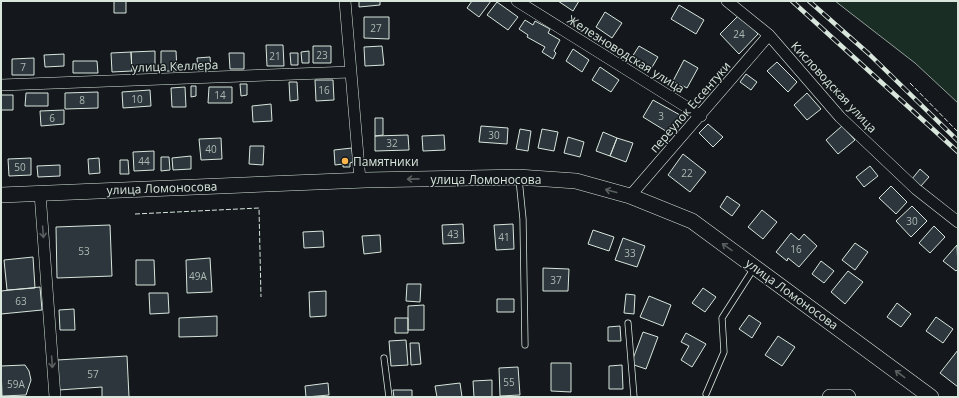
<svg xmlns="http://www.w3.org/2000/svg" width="959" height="398" font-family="'Open Sans',sans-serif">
  <rect width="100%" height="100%" fill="#14181c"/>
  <path fill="#1a2d24" stroke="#939e99" d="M835,1H958V103L915,63Z"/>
  <path fill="#2c363c" stroke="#d8e6dc" d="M114,1H126V13H114Z
    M359,1H380V5L359,7Z
    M472,1H491L479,17L467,8Z
    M558,1H579L573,11Z
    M497,2L518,17L508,30L487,15Z
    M679,5L704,20L696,34L671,19Z
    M605,12L622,23L612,38L596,27Z
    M739,15L758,34L739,54L720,34Z
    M364,17H389V39L364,38Z
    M525,20L533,25L535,21L550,29L548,33L560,40L554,51L556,53L553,59L542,52L545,47L527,37L528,35L519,29Z
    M266,45H283L284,66H267Z
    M313,46H331V63H313Z
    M382,46L384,65L365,66L364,47Z
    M639,46L658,57L651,69L632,57Z
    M573,49L589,60L582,72L566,61Z
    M155,51V71H132L131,52Z
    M161,51H176L177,71H161Z
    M309,51V63H302L301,52Z
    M131,52L132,71L112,72L111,53Z
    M229,53H244V69H230Z
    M290,53H298V65H291Z
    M64,54V66L45,67L44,55Z
    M210,57L211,69L198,70L197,58Z
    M34,58V75H12V59Z
    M684,60L698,68L687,88L673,81Z
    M73,61H97L98,73H73Z
    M777,62L797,82L788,92L767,71Z
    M600,67L619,80L611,92L592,80Z
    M746,74L757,82L751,90L740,82Z
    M315,80H333L334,100L316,101Z
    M289,82H297L298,100L290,101Z
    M240,84H247V95L241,96Z
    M191,86H196V96L191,97Z
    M185,87L186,107H172L171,88Z
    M209,87H232V103H208Z
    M150,90L151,106L123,108L122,92Z
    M98,92V108L65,109V93Z
    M26,93H48V106H25Z
    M807,93L821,109L807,120L794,105Z
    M1,95H13V110H1Z
    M653,100L680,115L669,133L643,117Z
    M271,104L272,121L253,122L252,106Z
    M64,110V124L41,126L40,111Z
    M375,118H383V135L375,136Z
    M708,124L723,137L713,147L699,133Z
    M481,126L508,128L507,144L479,142Z
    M842,126L855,140L838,154L826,140Z
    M520,129L531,131L528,151L516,149Z
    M542,129L558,132L554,151L538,148Z
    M603,132L617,138L610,156L596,151Z
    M408,135L409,150L375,151V136Z
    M444,135L445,150L423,151L422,136Z
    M568,137L584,142L580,157L564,153Z
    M221,138L222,159L201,160L199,139Z
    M617,138L633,143L626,162L610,156Z
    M250,146H264L263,165L249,164Z
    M352,148L353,162L350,163V167H343V164L335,165L334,150Z
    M154,151V170L134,171L133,152Z
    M683,154L706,172L690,192L668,175Z
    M191,156V169L173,170L172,158Z
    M161,157H169L170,170L161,171Z
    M31,158V175L9,176L8,159Z
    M99,158L100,173L89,174L88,159Z
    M120,160H128L129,174H120Z
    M60,165V176L38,177L37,166Z
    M870,166L878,176L864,187L856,177Z
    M920,169L929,177L920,187L912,179Z
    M891,186L907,202L896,214L879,198Z
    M727,196L740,205L732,216L720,207Z
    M912,206L927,221L911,237L896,221Z
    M762,210L777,222L763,239L748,227Z
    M463,224L464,243L443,244L442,225Z
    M513,224L514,249L496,250L494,225Z
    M110,225L112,276L57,278L56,227Z
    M934,226L945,237L930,253L919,243Z
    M593,230L614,237L609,251L588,244Z
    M323,231L324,247L304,248L303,232Z
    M791,233L799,240L804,234L817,246L799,267L788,258L787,261L776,252Z
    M380,235L381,252L364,254L362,236Z
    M623,238L645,246L637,267L615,260Z
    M855,243L868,252L855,270L842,260Z
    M957,245L958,269L956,271L943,261Z
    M33,257L35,288L7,290L4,260Z
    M210,258L212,292L187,293L186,260Z
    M136,260H154L155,285H136Z
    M821,261L834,271L824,283L812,274Z
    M543,268L569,269L568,291H543Z
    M848,271L863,282L845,304L831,292Z
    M407,284H421L420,302L406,301Z
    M40,287L42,310L1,314V291Z
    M703,288L716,297L705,312L692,303Z
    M326,291V316L310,317L309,292Z
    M149,293H168L169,313L150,314Z
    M626,294L635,295L634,314L624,313Z
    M649,296L671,305L663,326L640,317Z
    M497,299H514V312H497Z
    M897,303L911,314L901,327L887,317Z
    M424,305V330H408V306Z
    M74,309L75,330H60L59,310Z
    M749,315L761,323L752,338L739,329Z
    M217,316V336L179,337V318Z
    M936,317L953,329L943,343L926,331Z
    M395,318H408V333H395Z
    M620,326L621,341H608V327Z
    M643,332L658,337L646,369L631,364Z
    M686,333L706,344L692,367L681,360L689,346L681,342Z
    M778,336L795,347L782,366L765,355Z
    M406,340L408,365L391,366L389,341Z
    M410,343H419L421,364L411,365Z
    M958,350V387L940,373Z
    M127,356L129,397H102V387L59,390L57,360Z
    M551,363H571V392L551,391Z
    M25,365L29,371L31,380L26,395L2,396L1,366Z
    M622,365L623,389H609V366Z
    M518,367L520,395L500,396L499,368Z
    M492,380V397H474L473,381Z
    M328,383L329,395L306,397L305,386Z
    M460,383L462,397H437L435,386Z
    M393,390H412V397H394Z"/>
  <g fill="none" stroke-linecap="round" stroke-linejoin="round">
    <g stroke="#d8e6dc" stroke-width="7">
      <path id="service" d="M519,179L523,219L525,345
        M628,323L634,397
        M384,358L389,397
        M706,394L724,352L722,318L754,268"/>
    </g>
    <g stroke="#d8e6dc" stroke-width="12">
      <path id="minor" d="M345,1L360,180
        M517,1L701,116
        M727,1L769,35L840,117L916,189L958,222
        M1,85L351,72
        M40,193L55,397
        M630,196L769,35"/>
    </g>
    <g stroke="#d8e6dc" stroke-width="16">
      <path id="secondary" d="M1,195L366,180L518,177L576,181L630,196L692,221L931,397
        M830,397H848"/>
    </g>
    <use href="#service" stroke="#14181c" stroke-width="5.5"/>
    <use href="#minor" stroke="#14181c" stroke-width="11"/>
    <use href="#secondary" stroke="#14181c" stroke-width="15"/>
    <g stroke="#d8e6dc" stroke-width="4.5">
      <path id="rail" d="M792,1L958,152
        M809,1L869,54L958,141"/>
    </g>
    <use href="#rail" stroke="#14181c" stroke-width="3" stroke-dasharray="9" stroke-linecap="butt"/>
    <path stroke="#d8e6dc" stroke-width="1" stroke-dasharray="5 2" stroke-linecap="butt" d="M910,83L958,132
      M135,214L259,208L261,297"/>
  </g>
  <defs><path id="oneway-shaft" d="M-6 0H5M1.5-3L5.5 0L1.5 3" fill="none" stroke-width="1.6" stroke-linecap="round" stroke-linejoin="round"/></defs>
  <g stroke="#59605f">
    <use href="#oneway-shaft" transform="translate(413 179) rotate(179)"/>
    <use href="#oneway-shaft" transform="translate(611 191) rotate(-165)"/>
    <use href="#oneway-shaft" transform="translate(43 232) rotate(86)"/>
    <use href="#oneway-shaft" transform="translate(727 247) rotate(-145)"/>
    <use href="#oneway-shaft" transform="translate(52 362) rotate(86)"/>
    <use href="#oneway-shaft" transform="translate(900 374) rotate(-143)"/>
  </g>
  <circle fill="#ffb74d" stroke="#14181c" stroke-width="1.5" cx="345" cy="161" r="4"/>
  <g text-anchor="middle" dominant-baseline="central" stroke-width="3" stroke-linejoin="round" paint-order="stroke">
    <g font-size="10" fill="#adbab4">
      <text x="376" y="28">27</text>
      <text x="739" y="34">24</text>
      <text x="322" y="55">23</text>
      <text x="275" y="56">21</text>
      <text x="23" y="67">7</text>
      <text x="324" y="90">16</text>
      <text x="220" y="95">14</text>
      <text x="137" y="99">10</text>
      <text x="82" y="100">8</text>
      <text x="661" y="116">3</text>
      <text x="52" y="118">6</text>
      <text x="494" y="135">30</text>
      <text x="392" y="143">32</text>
      <text x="211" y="149">40</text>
      <text x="144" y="161">44</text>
      <text x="20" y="167">50</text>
      <text x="687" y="173">22</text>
      <text x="912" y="221">30</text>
      <text x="453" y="234">43</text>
      <text x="504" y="237">41</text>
      <text x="796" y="249">16</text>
      <text x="84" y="251">53</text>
      <text x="630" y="253">33</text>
      <text x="198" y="276">49А</text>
      <text x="556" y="280">37</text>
      <text x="21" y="301">63</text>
      <text x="93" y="374">57</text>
      <text x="509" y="382">55</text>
      <text x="16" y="384">59А</text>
    </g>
    <g font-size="12" fill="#d8e6dc" stroke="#14181c">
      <text transform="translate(626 54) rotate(32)">Железноводская улица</text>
      <text transform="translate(175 66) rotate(-2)">улица Келлера</text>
      <text transform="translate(834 87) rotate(47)">Кисловодская улица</text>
      <text transform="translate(690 107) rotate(-49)">переулок Ессентуки</text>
      <text x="486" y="179">улица Ломоносова</text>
      <text transform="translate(162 188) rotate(-2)">улица Ломоносова</text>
      <text transform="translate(792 294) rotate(36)">улица Ломоносова</text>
    </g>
    <g font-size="12" fill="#d8e6dc" stroke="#14181c" text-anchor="start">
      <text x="353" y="161">Памятники</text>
    </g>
  </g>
  <rect width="959" height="398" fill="none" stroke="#d8e6dc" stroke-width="4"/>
</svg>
